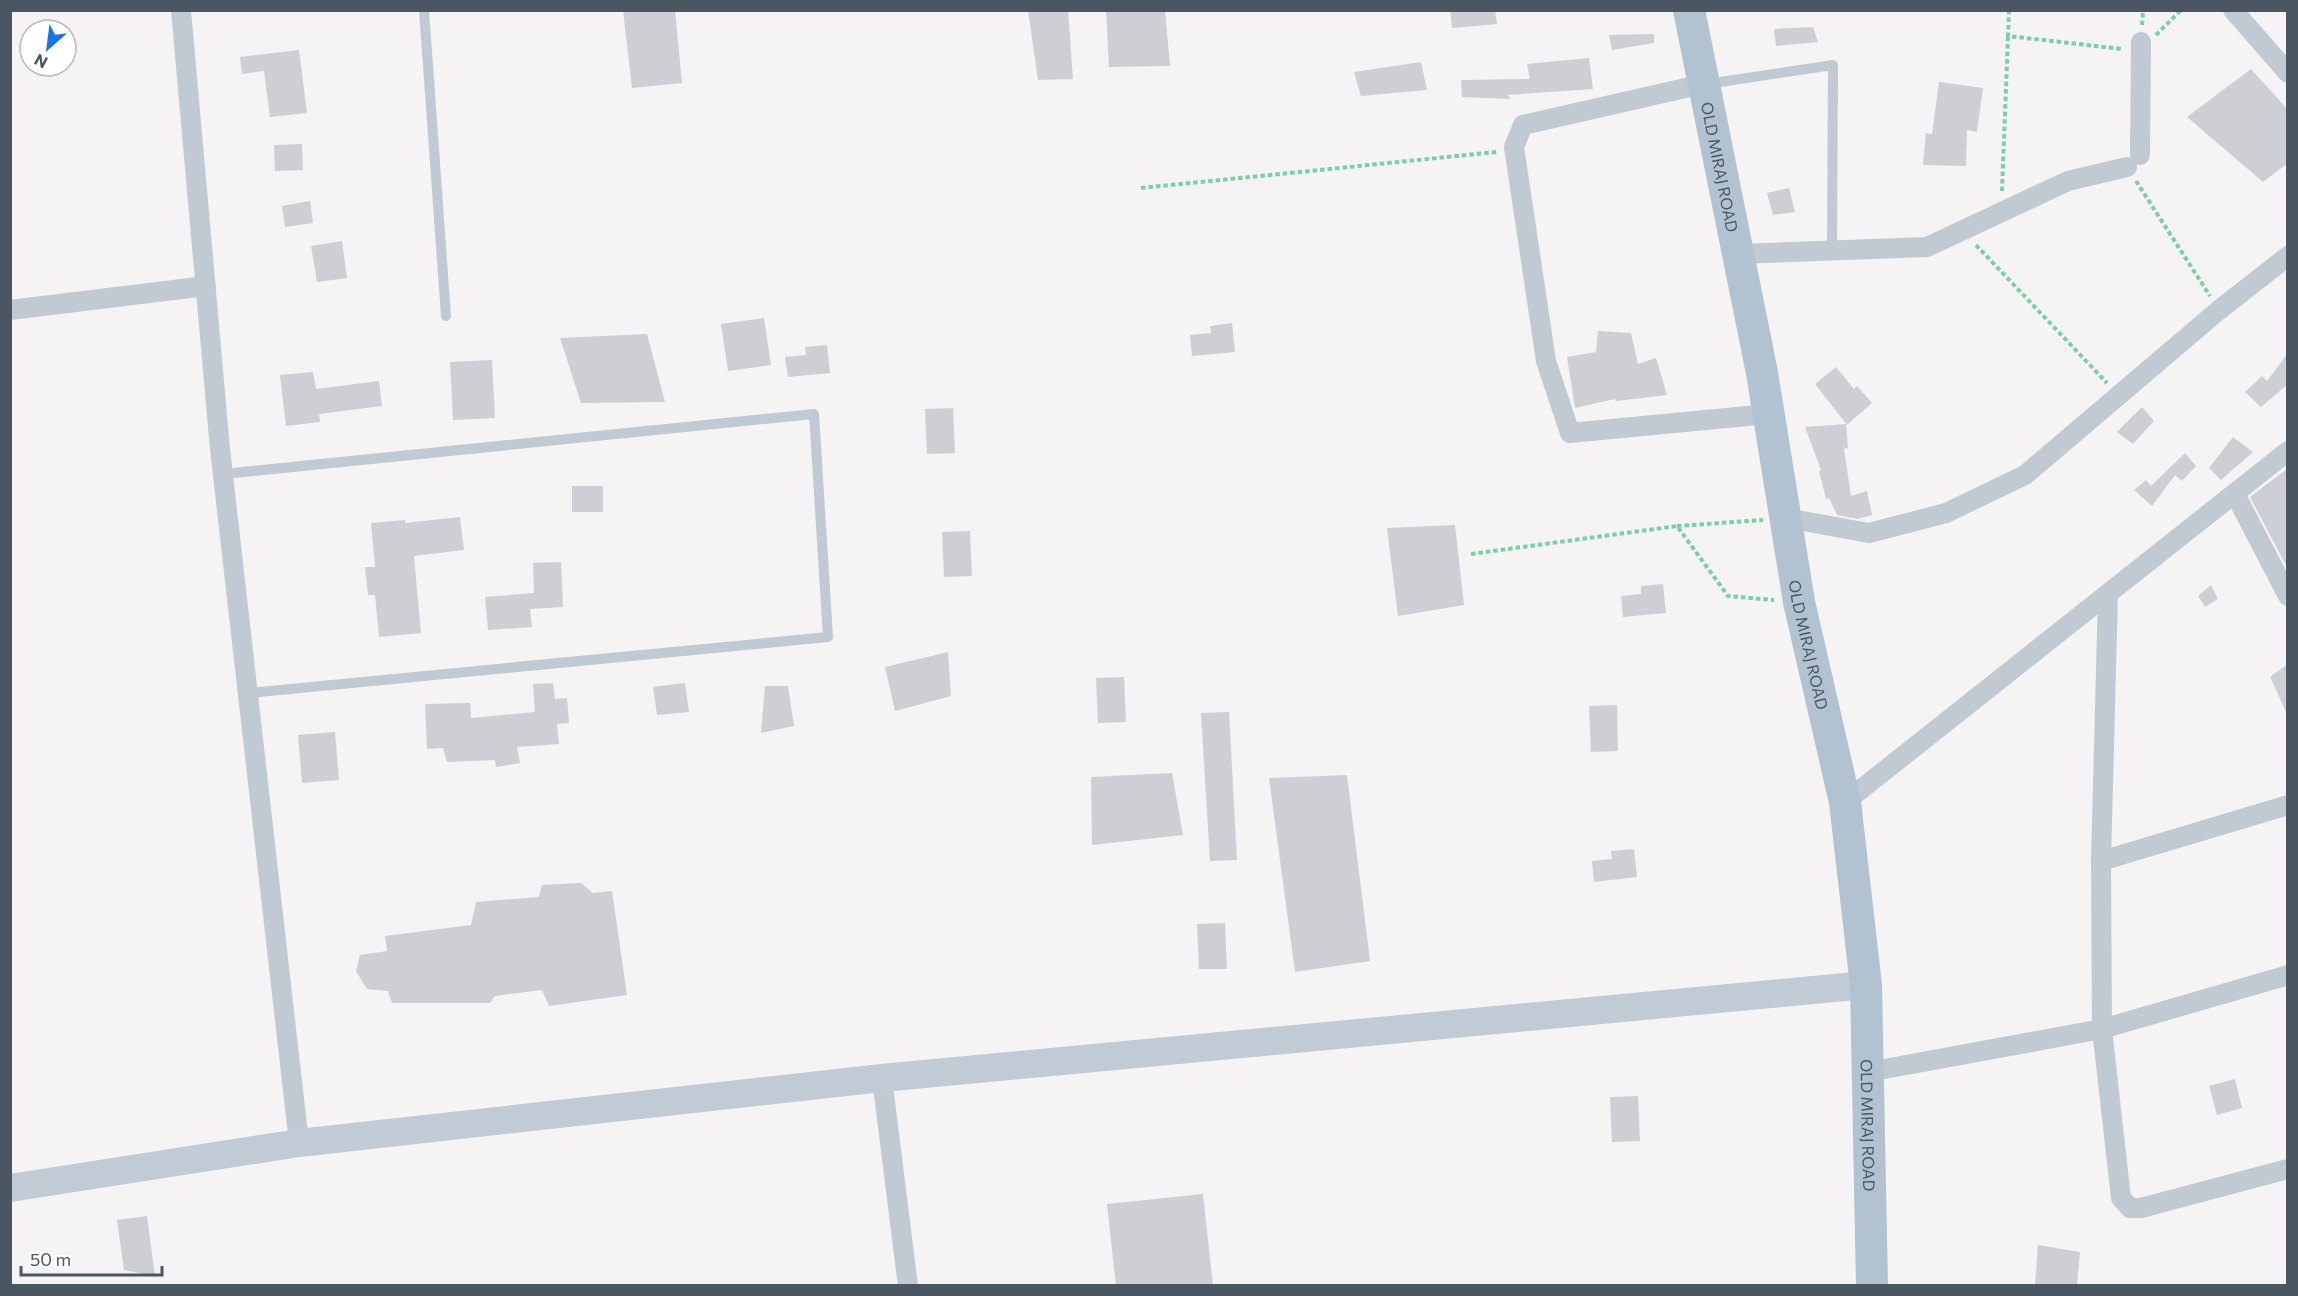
<svg xmlns="http://www.w3.org/2000/svg" width="2298" height="1296" font-family="Commissioner,sans-serif">
  <rect width="100%" height="100%" fill="#f5f3f3"/>
  <path fill="#cdcfd5" d="M623,10H675L682,83L632,88Z
    M1028,10H1068L1073,79L1038,80Z
    M1106,10H1165L1170,66L1109,67Z
    M1450,10H1495L1497,24L1452,28Z
    M1813,27L1818,42L1776,46L1774,29Z
    M1654,34V43L1612,50L1609,35Z
    M299,50L307,113L270,117L264,71L242,74L240,57Z
    M1589,58L1593,89L1508,95L1510,99L1462,97L1461,80L1530,79L1527,64Z
    M1421,62L1427,90L1361,96L1354,72Z
    M2251,69L2288,110V163L2263,182L2187,117Z
    M1939,82L1983,88L1977,132L1967,130L1966,166L1923,165L1926,133L1932,134Z
    M302,144L303,170L275,171L274,145Z
    M1789,188L1795,212L1773,215L1767,193Z
    M310,201L313,223L285,227L282,206Z
    M342,241L347,278L317,282L311,246Z
    M764,318L771,365L728,371L721,324Z
    M1232,323L1235,352L1192,356L1190,335L1211,333L1210,326Z
    M1598,331L1631,333L1638,364L1656,358L1667,395L1616,401L1615,399L1575,408L1567,357L1596,352Z
    M647,334L665,402L581,403L560,338Z
    M827,345L830,373L788,377L785,357L806,355L805,347Z
    M2288,353V384L2261,407L2245,392L2262,376L2267,381Z
    M492,360L495,418L453,420L450,362Z
    M1836,367L1854,389L1857,386L1872,403L1847,425L1815,384Z
    M313,372L316,389L379,381L382,406L319,414L320,422L286,426L280,375Z
    M2142,407L2154,421L2133,444L2117,432Z
    M953,408L955,453L927,454L925,409Z
    M1846,424L1848,448L1844,449L1851,496L1867,491L1872,515L1858,519L1837,515L1829,498L1826,499L1819,471L1821,470L1805,427Z
    M2233,437L2253,452L2221,480L2209,468Z
    M2185,453L2196,466L2182,481L2175,475L2152,506L2134,490L2146,480L2151,486Z
    M2288,468V569L2250,497Z
    M572,486H603V512H572Z
    M460,517L464,550L414,556L421,633L379,637L375,595H368L365,567H375L371,523L405,520V523Z
    M1455,525L1464,605L1398,616L1387,528Z
    M970,531L972,576L944,577L942,532Z
    M561,562L563,607L530,609L532,627L488,630L485,597L534,593L533,563Z
    M1663,584L1666,613L1623,617L1621,596L1641,594V586Z
    M2211,585L2218,599L2205,607L2198,596Z
    M948,652L951,696L895,711L885,667Z
    M2288,664V716L2270,677Z
    M1124,677L1126,722L1098,723L1096,678Z
    M553,683L555,699L567,698L569,723L557,724L559,744L517,747L520,763L496,767L495,760L447,762L443,748L427,749L425,704L470,703L471,718L535,712L533,684Z
    M685,683L689,712L657,715L653,687Z
    M765,686H788L794,726L761,733Z
    M1617,705L1618,751L1591,752L1589,706Z
    M1229,712L1237,860L1210,861L1201,713Z
    M335,732L339,780L302,783L298,735Z
    M1172,773L1183,835L1092,845L1091,777Z
    M1347,775L1370,961L1295,972L1269,778Z
    M1634,849L1637,877L1594,882L1592,861L1612,859L1611,851Z
    M581,883L593,893L612,891L627,995L549,1006L542,990L495,996L490,1003H392L388,991L367,989L356,971L360,955L387,951L385,936L471,925L476,902L539,897L542,885Z
    M1225,923L1227,969H1199L1197,924Z
    M2235,1079L2242,1108L2217,1115L2209,1086Z
    M1638,1096L1640,1141L1612,1142L1610,1097Z
    M1203,1194L1213,1286H1116L1107,1204Z
    M147,1216L155,1276L124,1270L117,1220Z
    M2038,1245L2080,1252L2077,1286H2035Z"/>
  <g fill="none" stroke-linecap="round" stroke-linejoin="round">
    <path stroke="#7ad0a6" stroke-width="4" stroke-dasharray="4.5 3" stroke-linecap="butt" d="M2009,10L2008,36L2122,49
      M2142,25L2143,10
      M2156,35L2181,10
      M2136,181L2210,296
      M1141,188L1497,152
      M2002,191L2008,36
      M1976,245L2107,383
      M1677,526L1763,520
      M1471,554L1677,526L1728,596L1774,600"/>
    <path stroke="#c1cad2" stroke-width="10" d="M424,10L446,316
      M1707,84L1833,65L1832,250
      M223,474L814,414L828,637L248,693"/>
    <path stroke="#c1cad2" stroke-width="20" d="M181,10L220,449L299,1143
      M2233,10L2288,73
      M1703,84L1523,125L1514,147L1546,361L1570,433L1768,414
      M2140,155L2141,42
      M1738,254L1927,247L2068,181L2127,167
      M10,310L206,286
      M2235,494L2288,596
      M1786,518L1869,533L1946,513L2025,475L2219,310L2288,256
      M2108,594L2101,861L2102,1029L2121,1198L2130,1208H2141L2288,1169
      M1845,802L2288,451
      M2101,861L2288,805
      M1868,1072L2102,1029L2288,975
      M882,1078L908,1286"/>
    <path stroke="#c1cbd6" stroke-width="28" d="M10,1188L299,1143L882,1078L1866,985"/>
    <path stroke="#b3c2d1" stroke-width="32" id="s1" d="M1689,10L1762,373L1799,602L1845,802L1866,985L1872,1286"/>
  </g>
  <g text-anchor="middle" dominant-baseline="central" stroke-width="4.5" stroke-linejoin="round" paint-order="stroke">
    <g font-size="16" fill="#4a5661" stroke="#fff">
      <text stroke="none"><textPath href="#s1" startOffset="160">OLD MIRAJ ROAD</textPath></text>
      <text stroke="none"><textPath href="#s1" startOffset="646">OLD MIRAJ ROAD</textPath></text>
      <text stroke="none"><textPath href="#s1" startOffset="1132">OLD MIRAJ ROAD</textPath></text>
    </g>
  </g>
  <rect width="2298" height="1296" fill="none" stroke="#4a5661" stroke-width="24"/>
  <g transform="translate(48 48) rotate(208)"><circle r="28" fill="#ffffff" stroke="#b7bbc0" stroke-width="1.5"/>
  <path d="M0-4.5L10 22L0 15L-10 22Z" fill="#1a73e8"/>
  <text y="-9" font-size="16" font-weight="bold" text-anchor="middle" fill="#4a5661">N</text>
  </g>
  <path d="M21 1266v9h141v-9" fill="none" stroke="#4a5661" stroke-width="3"/>
  <text x="30" y="1266" font-size="18" fill="#4a5661" stroke="#ffffff" stroke-width="4.5" paint-order="stroke">50 m</text>
</svg>
